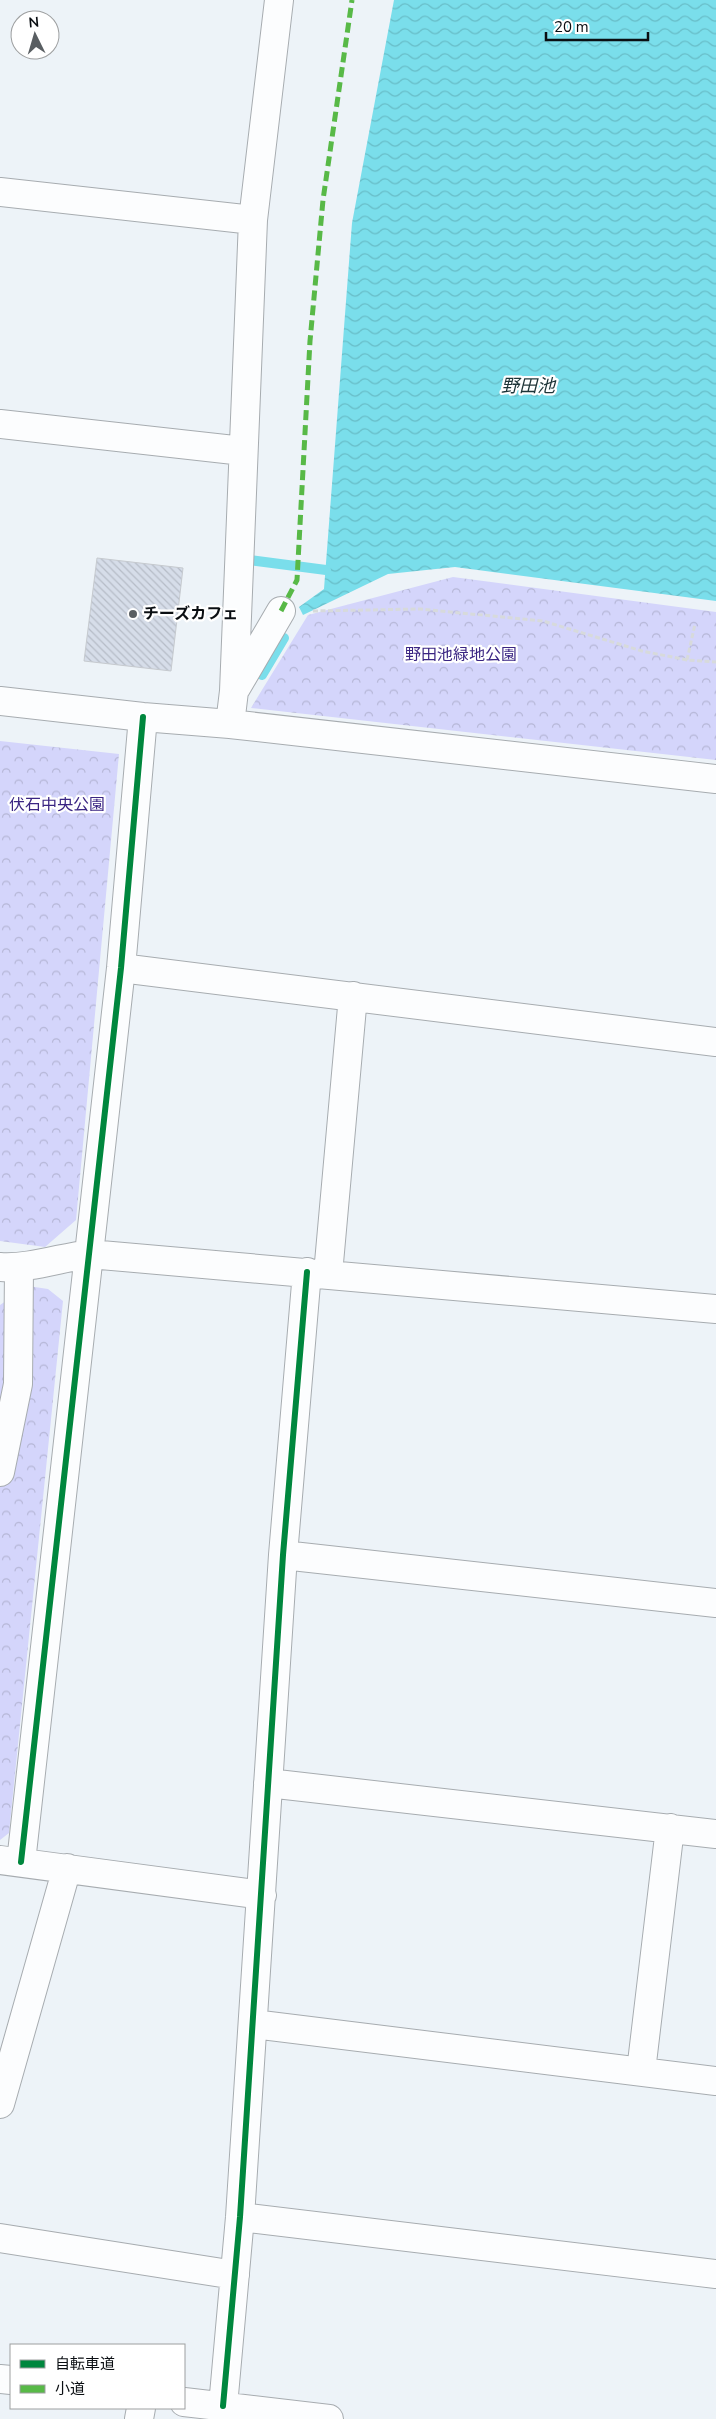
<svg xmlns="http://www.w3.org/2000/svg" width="716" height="2419" font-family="'Nunito Sans','Noto Sans JP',sans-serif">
  <defs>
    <pattern id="forest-crowns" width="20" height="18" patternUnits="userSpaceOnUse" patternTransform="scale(1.25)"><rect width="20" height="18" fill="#d4d5fb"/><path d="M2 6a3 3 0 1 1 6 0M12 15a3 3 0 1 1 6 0" fill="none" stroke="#b5b6d6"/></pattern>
    <pattern id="water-waves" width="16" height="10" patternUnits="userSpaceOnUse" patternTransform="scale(1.25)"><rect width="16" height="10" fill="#7adeeb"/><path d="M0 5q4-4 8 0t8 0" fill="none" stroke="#68bdc8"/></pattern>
    <pattern id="building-back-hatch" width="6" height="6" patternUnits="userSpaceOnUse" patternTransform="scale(1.25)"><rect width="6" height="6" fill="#d6dde9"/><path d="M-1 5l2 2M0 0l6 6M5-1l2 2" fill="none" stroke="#b6bcc7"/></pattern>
  </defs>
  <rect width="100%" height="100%" fill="#edf3f8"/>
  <path fill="url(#forest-crowns)" d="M453,577L716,612V760L251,708L308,615Z
    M0,741L119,754L76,1220L45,1247L0,1241Z
    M28,1286L48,1289L63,1301L9,1833L0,1840V1305Z"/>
  <path fill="url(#water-waves)" d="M394,0H716V601L455,567L388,574L303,615L299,607L324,589L352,223Z"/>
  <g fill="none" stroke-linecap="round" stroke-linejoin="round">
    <path stroke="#7adeeb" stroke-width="10" d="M249,560L326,570
      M262,675L284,638"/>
  </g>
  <path fill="url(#building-back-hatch)" stroke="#c6cacf" d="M97,558L183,568L171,671L84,661Z"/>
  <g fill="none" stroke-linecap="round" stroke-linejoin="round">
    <g stroke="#a7acb0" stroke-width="30">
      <path id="minor" d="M0,192L253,220
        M0,424L243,451
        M236,688L281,611
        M0,701L143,717L230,724L716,779
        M230,724L234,691L253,220L279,0
        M121,968L716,1042
        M0,1267C28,1269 60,1258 89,1254L716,1309
        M328,1274L353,996
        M0,1472L18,1384L19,1268
        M283,1555L716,1603
        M268,1783L716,1834
        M0,1860L262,1895
        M21,1862L121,968L143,717
        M253,2024L716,2081
        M641,2071L670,1828
        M0,2104L67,1868
        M240,2217L716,2274
        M0,2238L235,2275
        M0,2379L11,2380
        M184,2402L329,2419
        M223,2406L240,2217L283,1555L307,1272
        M139,2419L141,2408"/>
    </g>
    <path stroke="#d7dadb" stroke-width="3" stroke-dasharray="5 2.5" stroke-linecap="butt" d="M313,611L420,609L543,621L642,651L687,660L716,662
      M687,660L695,624"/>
    <use href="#minor" stroke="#fcfdfe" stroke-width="28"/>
    <path stroke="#58b947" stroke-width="5" stroke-dasharray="10 5" stroke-linecap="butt" d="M281,611L297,580L310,341L323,200L352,0"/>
    <g stroke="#fff" stroke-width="9">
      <path id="cycleway" d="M21,1862L121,968L143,717
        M223,2406L240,2217L283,1555L307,1272"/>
    </g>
    <use href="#cycleway" stroke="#00873e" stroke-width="6"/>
  </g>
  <circle fill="#595e62" stroke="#fff" stroke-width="2" cx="133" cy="614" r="5"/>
  <g text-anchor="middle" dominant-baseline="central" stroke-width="4.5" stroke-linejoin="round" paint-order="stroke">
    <g font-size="16" font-weight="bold" fill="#0a0e12" stroke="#fff" text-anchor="start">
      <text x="143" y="614">チーズカフェ</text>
    </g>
    <g font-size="16" fill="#3a2583" stroke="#fff">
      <text x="461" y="655">野田池緑地公園</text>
      <text x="57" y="805">伏石中央公園</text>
    </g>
    <g font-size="18" font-style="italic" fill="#1d3437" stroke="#fff">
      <text x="528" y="386">野田池</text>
    </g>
  </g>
  <rect x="10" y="2344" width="175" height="65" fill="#ffffff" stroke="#9d9fa0"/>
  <rect x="20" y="2360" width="25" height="8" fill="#00873e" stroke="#9d9fa0"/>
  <text x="55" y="2369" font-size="15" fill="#0a0e12">自転車道</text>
  <rect x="20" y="2385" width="25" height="8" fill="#58b947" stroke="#9d9fa0"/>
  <text x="55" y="2394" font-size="15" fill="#0a0e12">小道</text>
  <g transform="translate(35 35) rotate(355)"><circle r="24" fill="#ffffff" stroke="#9d9fa0"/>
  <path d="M0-4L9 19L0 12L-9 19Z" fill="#595e62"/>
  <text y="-8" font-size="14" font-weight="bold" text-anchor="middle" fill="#0a0e12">N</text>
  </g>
  <path d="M546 32v8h102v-8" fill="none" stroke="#0a0e12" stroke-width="2.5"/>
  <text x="554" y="32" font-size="15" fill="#0a0e12" stroke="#ffffff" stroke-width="4" paint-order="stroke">20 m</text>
</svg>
